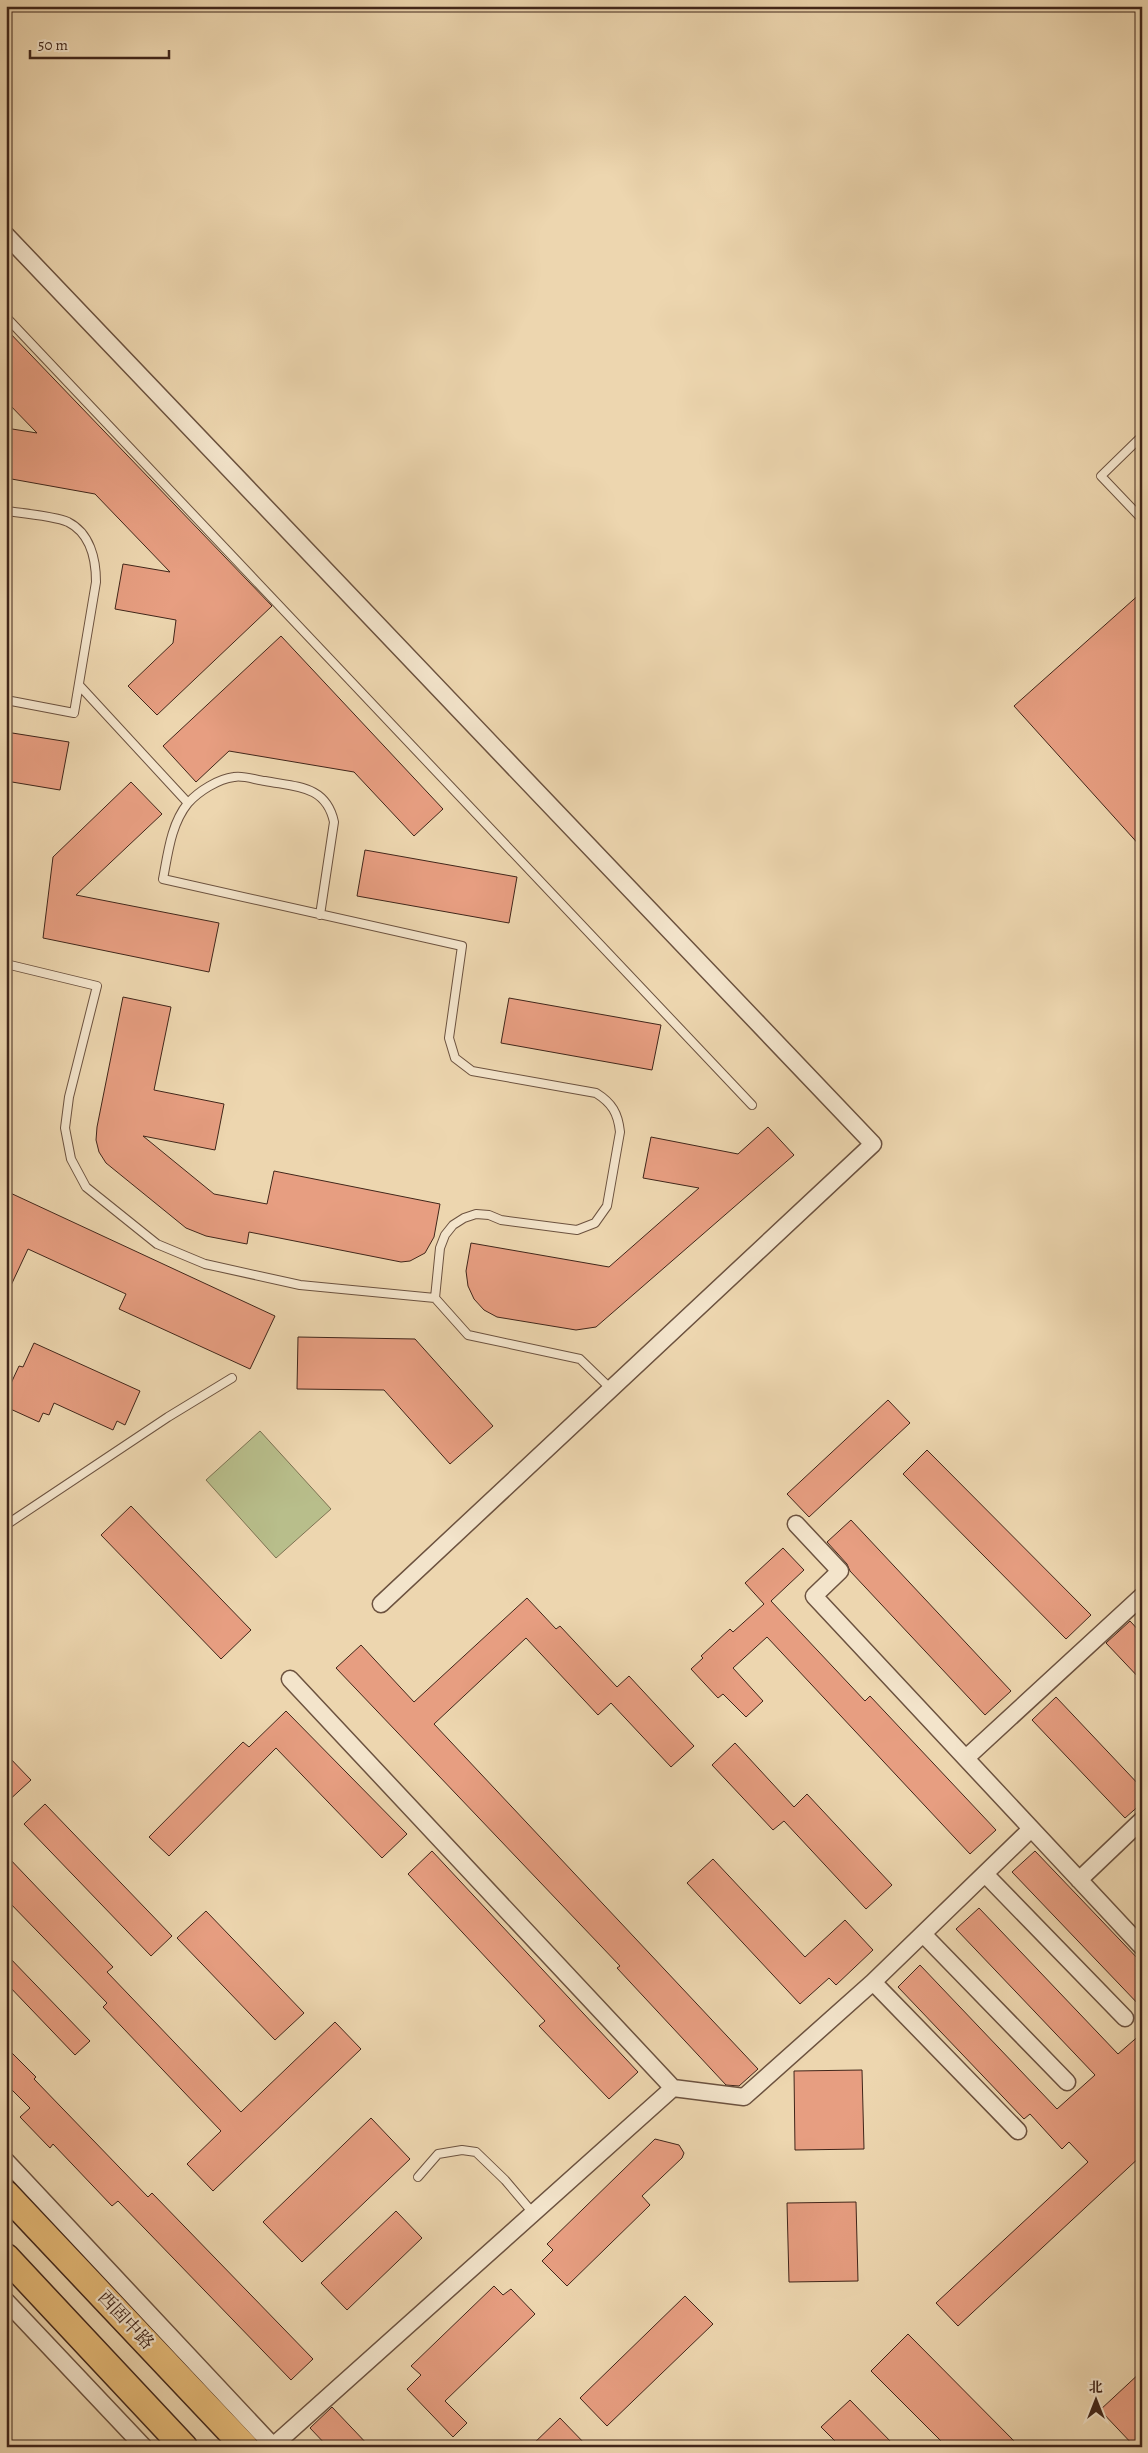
<svg xmlns="http://www.w3.org/2000/svg" width="1148" height="2453" font-family="Alegreya,'Noto Serif SC',serif">
  <rect width="100%" height="100%" fill="#edd6af"/>
  <filter id="stains"><feTurbulence type="fractalNoise" baseFrequency=".004" numOctaves="4"/><feColorMatrix values="0 0 0 0 .2 0 0 0 0 .09 0 0 0 0 .02 0 0 0 .5 -.17"/></filter>
  <radialGradient id="worn" r=".72"><stop offset=".6" stop-color="#630" stop-opacity="0"/><stop offset="1" stop-color="#630" stop-opacity=".3"/></radialGradient>
  <path fill="#b8be8b" stroke="#7c7252" d="M260,1431L331,1509L276,1558L206,1480Z"/>
  <path fill="#e79e81" stroke="#41261a" d="M6,329L272,606L157,715L128,686L173,643L176,620L115,609L123,564L170,572L95,494L6,478V428L37,433L6,401Z
    M1142,592V848L1014,706Z
    M281,636L443,809L414,836L354,772L229,751L196,782L163,746Z
    M6,732L69,742L60,790L6,781Z
    M131,782L162,814L76,895L219,923L209,972L43,938L53,857Z
    M365,850L517,877L509,923L357,896Z
    M123,997L171,1007L154,1090L224,1104L215,1150L143,1136L214,1194L267,1204L274,1171L440,1204L434,1237L425,1253L410,1261L401,1262L249,1232L247,1244L206,1236L186,1228L106,1163L99,1152L96,1140L97,1127Z
    M509,998L661,1025L652,1070L501,1043Z
    M768,1127L794,1155L596,1327L576,1330L497,1317L484,1310L474,1299L468,1286L466,1271L471,1243L609,1267L699,1188L643,1178L651,1137L738,1154Z
    M6,1191L275,1316L250,1369L119,1309L126,1294L28,1249L6,1296Z
    M298,1337L415,1339L493,1426L450,1464L384,1390L297,1389Z
    M34,1343L140,1391L125,1425L117,1421L113,1430L54,1403L49,1415L43,1413L39,1422L6,1407V1394L19,1366L23,1367Z
    M888,1400L910,1423L809,1517L787,1494Z
    M927,1450L1091,1615L1066,1639L903,1474Z
    M131,1506L251,1630L221,1659L101,1535Z
    M851,1520L1011,1691L985,1715L850,1571L847,1564L827,1542Z
    M783,1548L804,1570L771,1601L865,1701L870,1696L996,1830L970,1854L767,1637L733,1668L763,1701L746,1717L723,1694L718,1698L691,1669L703,1658L701,1656L730,1629L733,1632L764,1604L745,1583Z
    M527,1598L556,1629L560,1626L617,1687L629,1676L694,1746L671,1767L611,1703L598,1715L526,1638L434,1724L758,2069L739,2086L726,2085L617,1968L620,1966L336,1668L361,1645L414,1702Z
    M1130,1621L1142,1634V1681L1106,1643Z
    M1056,1697L1142,1788V1803L1125,1818L1032,1720Z
    M286,1711L407,1834L382,1858L276,1748L169,1856L149,1837L243,1742L249,1747Z
    M735,1743L794,1807L807,1794L892,1885L866,1909L784,1821L773,1830L712,1765Z
    M6,1754L31,1780L6,1803Z
    M45,1804L172,1936L151,1956L24,1824Z
    M432,1851L638,2072L609,2099L539,2026L545,2021L408,1874Z
    M1035,1851L1142,1963V2008L1012,1872Z
    M6,1855L113,1967L107,1972L241,2112L335,2022L361,2049L213,2191L187,2164L221,2131L103,2007L107,2003L6,1899Z
    M713,1859L805,1957L845,1920L873,1950L836,1985L829,1978L800,2004L687,1883Z
    M979,1908L1118,2054L1142,2033V2155L958,2326L936,2303L1088,2162L1069,2142L1062,2149L1030,2114L1024,2119L898,1987L920,1965L1057,2109L1095,2075L956,1929Z
    M206,1911L304,2013L275,2040L177,1938Z
    M6,1954L90,2041L75,2055L6,1983Z
    M6,2047L36,2077L34,2079L148,2197L152,2193L313,2359L291,2380L118,2201L112,2206L53,2144L50,2148L20,2117L30,2108L6,2084Z
    M862,2070L864,2149L795,2150L794,2071Z
    M371,2118L410,2159L302,2262L263,2222Z
    M655,2139L679,2145L684,2153L682,2158L642,2196L650,2205L567,2286L542,2261L553,2250L547,2244Z
    M856,2202L858,2281L789,2282L787,2203Z
    M396,2211L422,2238L347,2310L321,2283Z
    M494,2286L503,2295L511,2289L535,2314L445,2401L467,2423L453,2437L407,2389L421,2375L411,2366Z
    M685,2296L713,2324L607,2426L580,2398Z
    M908,2334L1020,2447H947L871,2371Z
    M1142,2371V2447H1135L1100,2410Z
    M850,2400L896,2447H841L821,2427Z
    M332,2407L370,2447H328L310,2428Z
    M560,2418L588,2447H530Z"/>
  <g fill="none" stroke-linecap="round" stroke-linejoin="round">
    <g stroke="#6c523f" stroke-width="10">
      <path id="service" d="M6,317L752,1105
        M1142,436L1101,476L1142,519
        M6,511C21,513 55,516 68,522C90,533 96,559 96,582L74,713L6,700
        M79,685L188,803
        M320,915L334,822C326,785 296,787 265,781C256,780 243,775 234,777C218,779 199,791 188,803C171,824 168,853 163,879L462,946L449,1038L455,1058L472,1071L596,1093C612,1103 618,1113 620,1132L607,1206L595,1223L577,1230L501,1220L489,1215L476,1214L464,1218L453,1225L445,1235L440,1248L435,1298
        M6,964L97,986L69,1097L65,1128L71,1159L86,1187L157,1244L205,1264L300,1285L435,1298L468,1335L580,1359L611,1389
        M6,1525L168,1417L232,1378
        M418,2177L438,2154L462,2150L476,2152L505,2180L533,2213"/>
    </g>
    <g stroke="#6c523f" stroke-width="19">
      <path id="minor" d="M6,235L873,1144L381,1604
        M796,1524L840,1571L814,1596L1142,1947
        M966,1758L1142,1596
        M985,1874L1125,2018
        M1079,1880L1142,1820
        M923,1934L1067,2082
        M673,2088L744,2097L873,1982
        M1018,2131L873,1982L1031,1829
        M6,2161L274,2447
        M6,2301L144,2447
        M272,2447L673,2088L290,1679"/>
    </g>
    <g stroke="#41261a" stroke-width="29">
      <path id="primary" d="M6,2194L245,2447
        M6,2257L184,2447"/>
    </g>
    <use href="#service" stroke="#f3e4cb" stroke-width="8"/>
    <use href="#minor" stroke="#f3e4cb" stroke-width="16"/>
    <use href="#primary" stroke="#e6bb78" stroke-width="26"/>
  </g>
  <g text-anchor="middle" dominant-baseline="central" stroke-width="4.5" stroke-linejoin="round" paint-order="stroke">
    <g font-size="18" fill="#41261a" stroke="#f3e4cb">
      <text transform="translate(126 2320) rotate(47)">西固中路</text>
    </g>
  </g>
  <rect width="1148" height="2453" fill="none" stroke="#edd6af" stroke-width="25"/>
  <rect x="8" y="8" width="1133" height="2438" fill="none" stroke="#41261a" stroke-width="2.5"/>
  <rect x="12" y="12" width="1123" height="2428" fill="none" stroke="#41261a"/>
  <g transform="translate(1096 2400)" stroke="#f3e4cb" stroke-width="4" paint-order="stroke">
  <path d="M0-4L9 19L0 12L-9 19Z" fill="#41261a"/>
  <text y="-8" font-size="14" font-weight="bold" text-anchor="middle" fill="#41261a">北</text>
  </g>
  <path d="M30 50v8h139v-8" fill="none" stroke="#41261a" stroke-width="2.5"/>
  <text x="38" y="50" font-size="15" fill="#41261a" stroke="#f3e4cb" stroke-width="4" paint-order="stroke">50 m</text>
  <rect width="100%" height="100%" filter="url(#stains)"/>
  <rect width="100%" height="100%" fill="url(#worn)"/>
</svg>
